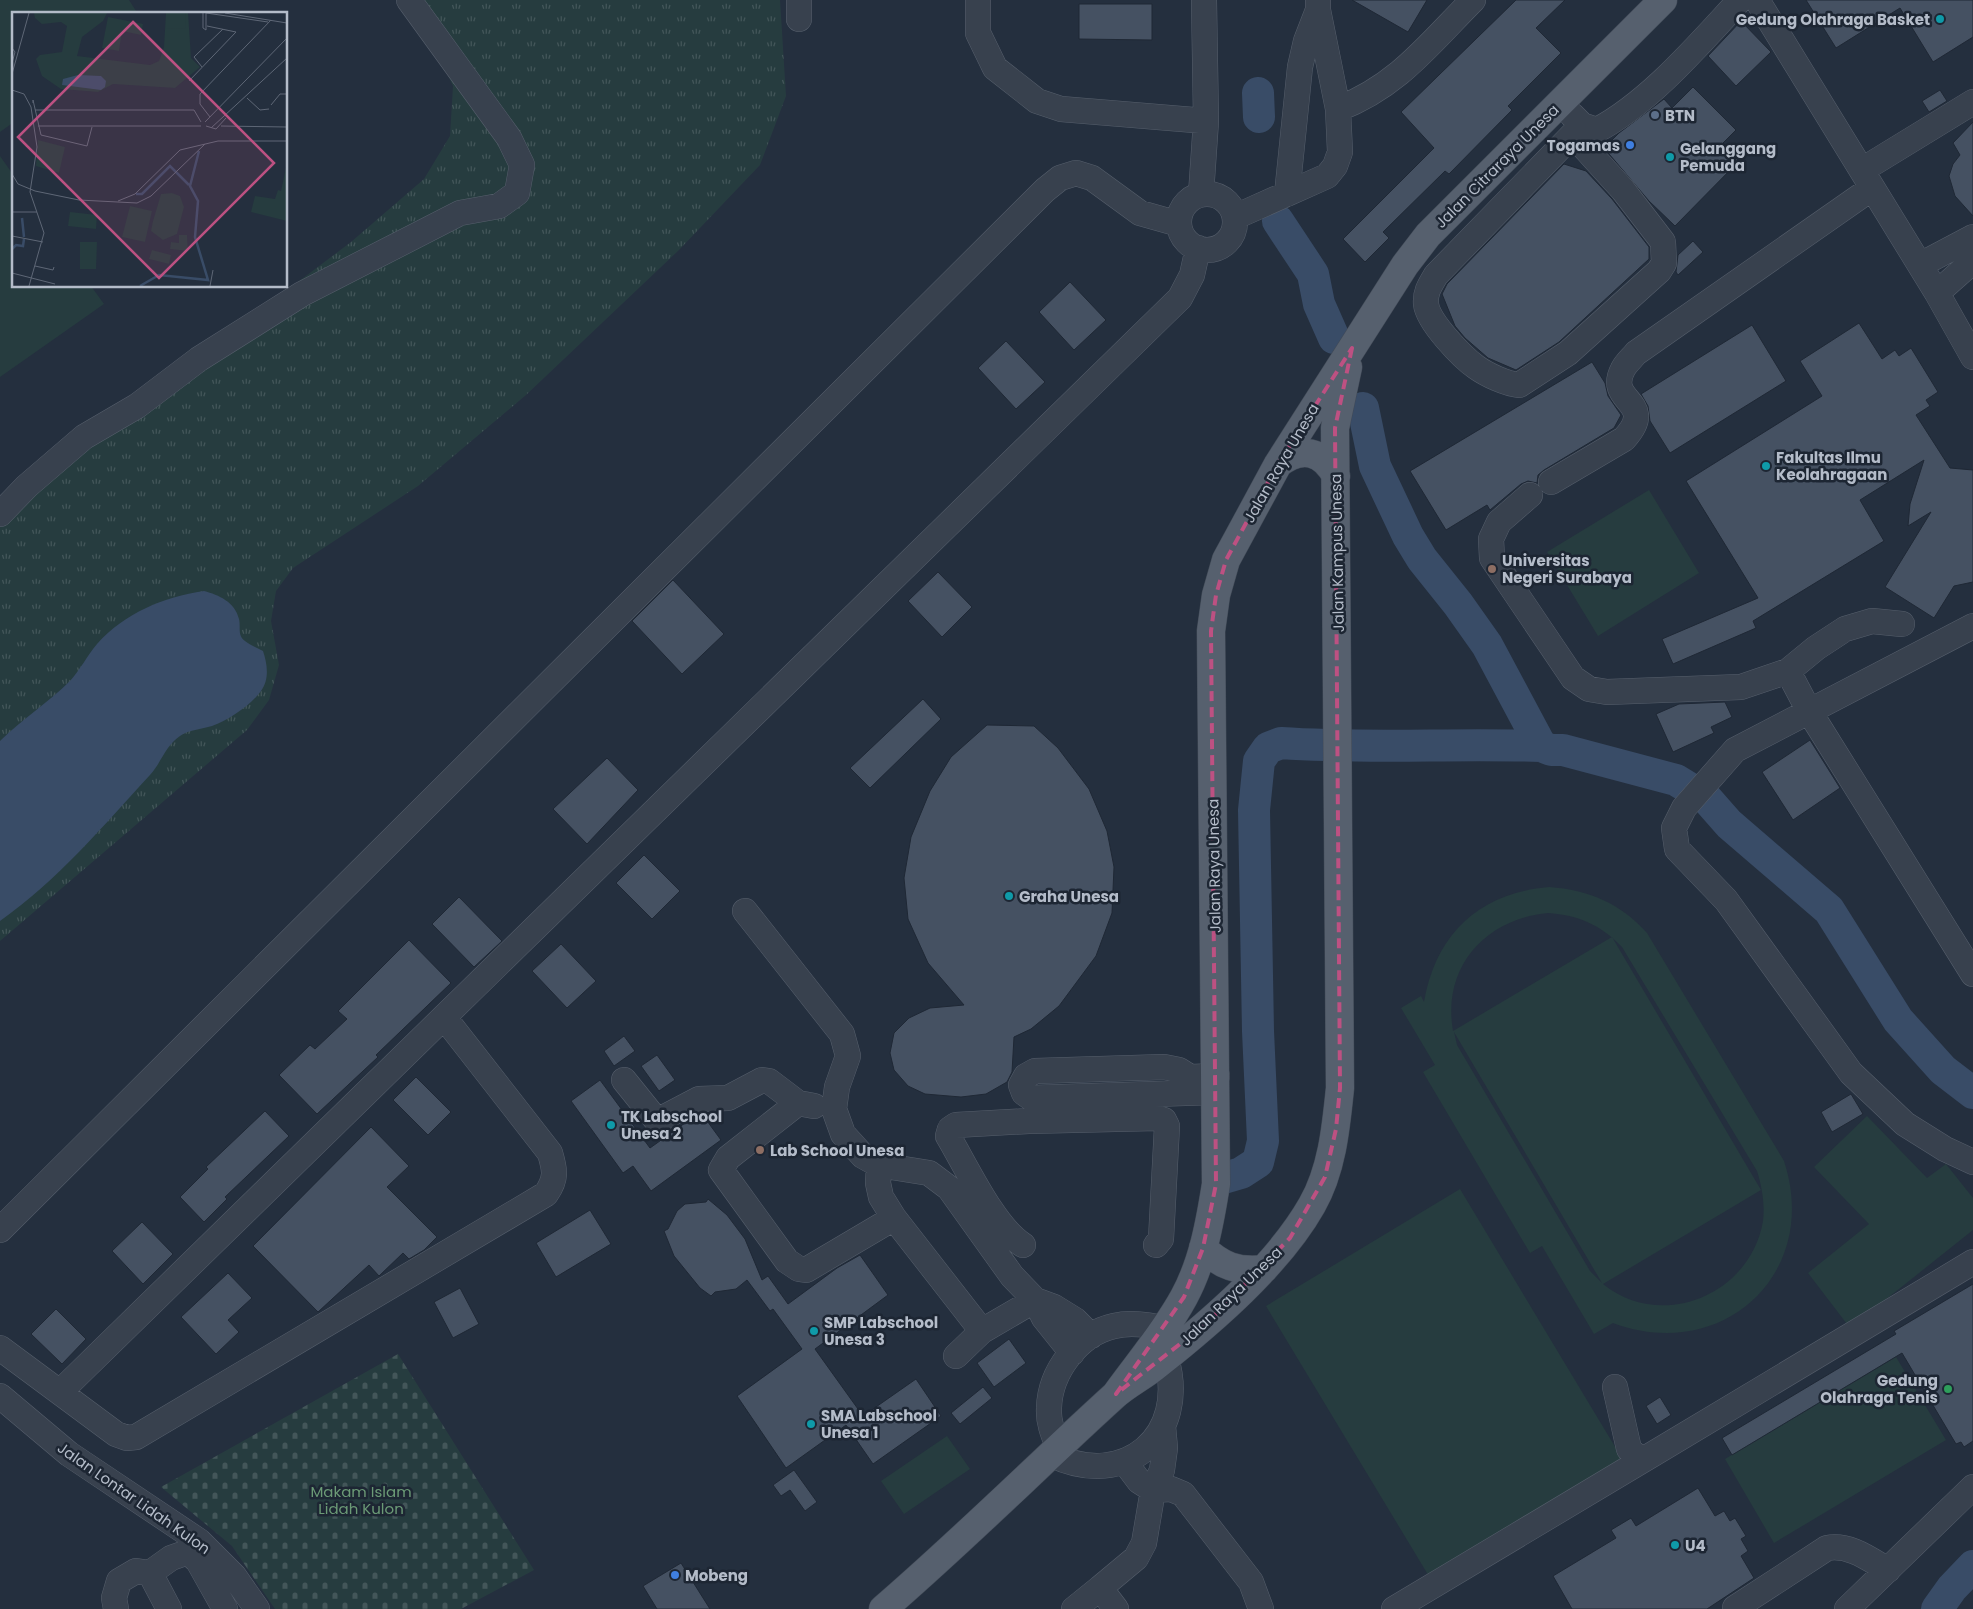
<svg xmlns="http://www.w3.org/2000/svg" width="1973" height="1609" font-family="Poppins,sans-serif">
  <defs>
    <pattern id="grass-tufts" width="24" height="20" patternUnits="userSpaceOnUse" patternTransform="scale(1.25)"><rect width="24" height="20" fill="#263c3f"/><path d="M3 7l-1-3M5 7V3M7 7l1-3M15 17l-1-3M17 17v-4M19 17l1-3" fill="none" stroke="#435659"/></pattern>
    <pattern id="cemetery-stones" width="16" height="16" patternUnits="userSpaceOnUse" patternTransform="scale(1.25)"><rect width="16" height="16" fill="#263c3f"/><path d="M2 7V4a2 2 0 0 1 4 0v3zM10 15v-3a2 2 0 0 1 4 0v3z" fill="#435659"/></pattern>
  </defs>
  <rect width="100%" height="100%" fill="#242f3e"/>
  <path fill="url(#grass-tufts)" d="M412,0H780L786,96L760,165L679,250L526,395L418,486L293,568L276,591L271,621L279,665L269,700L247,730L0,941V506L351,242L424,179L450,136L453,86Z"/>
  <path fill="url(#cemetery-stones)" d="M398,1354L534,1570L461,1609H275L232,1546L161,1487Z"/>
  <path fill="#263c3f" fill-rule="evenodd" d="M0,0H129L138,14H14V122L0,132Z
    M0,156L14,176V286H91L104,304L0,377Z
    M1649,490L1699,573L1598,636L1547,552Z
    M1549,887C1589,890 1620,903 1647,933L1784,1161C1821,1273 1723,1364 1613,1323L1594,1334L1542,1246L1530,1253L1423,1072L1435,1065L1401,1008L1421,996L1424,1002C1436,933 1480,893 1549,887ZM1548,913C1578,915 1601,925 1622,947L1757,1171C1762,1187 1765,1204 1763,1221C1751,1294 1662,1332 1603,1284L1761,1190L1612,937L1453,1031C1442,967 1485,919 1548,913ZM1454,1032L1602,1283L1590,1271L1457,1045Z
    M1867,1116L1927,1178L1946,1164L1973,1198V1230L1850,1328L1808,1273L1869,1224L1814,1167Z
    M1460,1189L1623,1460L1430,1578L1266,1306Z
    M1896,1357L1946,1440L1774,1543L1725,1459Z
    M947,1436L970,1469L904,1514L881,1481Z"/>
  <path fill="#394c67" d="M204,591C219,595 235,602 239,619C241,627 237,635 245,641C250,645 257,648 263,651C267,663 270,679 261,691C251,705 229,720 212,726C202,729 188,730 180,736C166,745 161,763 150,775C103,826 57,881 0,921V741C22,719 48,703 70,681C80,670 87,656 97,644C125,613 163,597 204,591Z"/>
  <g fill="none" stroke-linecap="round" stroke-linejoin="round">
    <path stroke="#394c67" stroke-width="32" d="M1258,93L1259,117
      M1278,221L1313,274L1319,304L1334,338
      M1363,408L1375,466L1408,536L1422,559L1458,604L1487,645L1541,746L1551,750H1563L1676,780L1707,799L1729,824L1829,910L1898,1020L1943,1070L1973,1093
      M1224,1178L1241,1173L1258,1162L1263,1141L1258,1031L1254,810L1259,761L1268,748L1281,743C1368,749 1454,743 1541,746
      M1937,1609L1952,1588L1973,1566"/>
  </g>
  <path fill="#455162" stroke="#1f2835" d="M1352,0H1427L1408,32Z
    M1516,0H1565L1536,28L1561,53L1508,106L1512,110L1449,174L1445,171L1383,232L1389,238L1365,262L1343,239L1434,148L1401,112Z
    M1806,0H1973V37L1933,62L1900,8L1836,48Z
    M1079,4H1152V40L1079,39Z
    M1741,21L1771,52L1736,86L1708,56Z
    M1693,87L1736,130L1722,144L1739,161L1675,226L1649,201L1604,148L1619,133L1664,99L1672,108Z
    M1940,90L1947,101L1929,112L1922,101Z
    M1973,122V216L1955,196L1949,176L1953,164L1960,155L1953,143Z
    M1564,164L1586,171L1612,199L1649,247V259L1559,342L1516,370L1488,358L1465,338L1455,326L1442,294L1447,284Z
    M1693,241L1703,252L1678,275L1676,272L1678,255Z
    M1070,282L1106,320L1074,350L1039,312Z
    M1859,323L1882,359L1895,350L1899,356L1911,348L1938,392L1926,400L1930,406L1916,415L1950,468L1973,470V582L1954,586L1934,618L1885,587L1931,512L1908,526L1910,504L1924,460L1860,500L1884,541L1753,621L1756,628L1673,664L1662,639L1758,598L1686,481L1822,396L1800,361Z
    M1752,325L1786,381L1670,453L1650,421L1648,406L1641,394Z
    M1006,341L1045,382L1016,409L978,368Z
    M1592,362L1605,383L1608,396L1621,415L1614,428L1544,470L1538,475L1537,483L1528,481L1521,484L1490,510L1487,505L1446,530L1410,471Z
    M938,572L972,607L942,637L908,601Z
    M673,580L724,634L682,674L632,621Z
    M923,699L941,719L870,788L850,768Z
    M1725,702L1732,717L1711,727L1714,733L1673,752L1656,714L1679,704Z
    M987,725L1034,726L1058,748L1089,789L1107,831L1114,867L1112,913L1096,956L1059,1006L1031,1029L1014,1037L1012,1072L1007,1082L986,1094L961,1097L925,1094L908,1086L894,1070L890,1053L894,1033L909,1018L930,1008L964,1005L928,963L908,919L904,878L911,837L930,791L951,757Z
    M1810,740L1840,788L1793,820L1762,772Z
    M607,758L638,790L587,844L553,809Z
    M644,855L680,891L652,919L616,883Z
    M459,897L502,941L474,967L432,924Z
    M409,940L451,983L376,1055L378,1057L317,1114L279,1075L310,1045L315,1049L347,1019L338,1011Z
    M561,944L596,981L567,1008L532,971Z
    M624,1036L635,1051L614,1066L604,1051Z
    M657,1055L675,1080L659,1091L641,1066Z
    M416,1077L451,1112L428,1135L393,1100Z
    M600,1080L650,1148L685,1123L702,1114L721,1140L651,1191L633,1166L623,1173L571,1101Z
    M1851,1094L1863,1114L1832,1132L1821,1112Z
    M265,1111L289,1136L225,1197L227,1199L204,1222L180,1197L208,1169L206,1167Z
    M371,1127L409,1166L387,1187L437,1237L424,1250L409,1259L403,1253L379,1276L369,1265L318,1312L253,1246Z
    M708,1199L727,1215L745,1239L762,1280L768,1276L788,1304L837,1268L860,1255L888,1295L815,1349L863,1416L916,1379L941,1416L873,1464L846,1425L786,1468L737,1396L802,1349L773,1309L770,1311L747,1280L736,1289L715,1292L711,1296L700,1288L674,1256L664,1231L668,1229L677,1211L685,1204L706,1202Z
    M590,1210L611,1244L556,1277L536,1243Z
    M142,1222L173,1254L143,1284L112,1251Z
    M228,1273L252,1298L228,1320L239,1332L216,1354L181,1317Z
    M1973,1284V1441L1964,1447L1961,1442L1956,1444L1902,1353L1732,1455L1722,1438L1896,1334L1894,1331Z
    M460,1288L479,1324L453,1338L434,1302Z
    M56,1309L86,1339L62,1364L31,1334Z
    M1009,1339L1026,1363L994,1387L977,1363Z
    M983,1387L992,1398L960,1424L951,1413Z
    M1660,1397L1671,1415L1657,1424L1646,1406Z
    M794,1470L817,1502L805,1511L790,1490L781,1496L773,1485Z
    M1698,1488L1715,1516L1724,1511L1730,1521L1735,1518L1746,1536L1741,1539L1748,1551L1741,1556L1754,1578L1707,1609H1572L1553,1576L1616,1538L1611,1530L1631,1518L1636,1526Z
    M681,1563L710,1609H657L643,1586Z"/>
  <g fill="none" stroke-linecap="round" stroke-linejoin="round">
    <g stroke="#565f6c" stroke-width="26">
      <path id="minor" d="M799,0V19
        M978,0V33L995,68L1037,101L1061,109L1206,121
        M1757,0L1937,293L1973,357
        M1338,109C1398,86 1429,44 1473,0
        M1572,115L1582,125L1597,130C1650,102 1699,44 1740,0
        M1574,136L1623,190L1663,242L1664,263L1659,271L1568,353L1519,385C1507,384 1487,375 1476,367C1462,357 1428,322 1426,304C1425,292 1430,285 1436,275L1582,125
        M1862,170L1973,102
        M1179 222a28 28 0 1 1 56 0a28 28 0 1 1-56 0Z
        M1201,194L1206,121L1204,0
        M1287,194L1300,67L1306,41L1318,10
        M1235,217L1327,176L1335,166L1340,152L1338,109L1318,10V0
        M1920,265L1973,237
        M1937,293L1973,261
        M1551,482L1624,439C1659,401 1605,403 1623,369C1626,363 1632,358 1636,353L1872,188
        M1530,495L1499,522L1491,539L1492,558L1573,678L1589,689L1607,692L1741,687L1788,671L1816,648L1845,629L1872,621L1902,624
        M0,514L27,486L84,437L137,406L199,359L302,294L460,213L499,206L517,193L522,165L509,138L409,0
        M1973,626L1735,750L1684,808L1674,828L1677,849L1726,900L1851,1073L1905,1124L1945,1149L1973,1162
        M1788,671L1809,711L1973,974
        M745,911L842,1034L848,1056L837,1087L834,1109L843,1134L863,1156L879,1165L929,1173L949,1188L1012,1276L1035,1300L1054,1307L1075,1320L1091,1336
        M624,1080L657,1121L699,1099L728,1098L762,1080L769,1081L798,1103L814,1106
        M1216,1092L1031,1098L1024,1093L1021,1085L1026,1076L1035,1071L1164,1067L1179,1070L1190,1077L1217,1076
        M798,1103L728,1158L721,1170L787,1261L799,1269L806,1270L894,1218
        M879,1165L878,1183L881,1197L894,1218L982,1331
        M0,1230L1045,190L1060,178L1076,173L1092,178L1140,213L1179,224
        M1023,1245C994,1227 966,1166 948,1136L950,1129L956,1125L1029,1121L1158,1118L1164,1120L1167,1126L1161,1239L1156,1245
        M0,1348L116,1434L127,1438L136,1437L546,1194C557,1178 555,1170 550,1153L444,1017
        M956,1356L982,1331L1035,1300L1044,1318L1072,1353
        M1615,1387L1629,1449L1637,1457H1648L1973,1262
        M61,1391L1180,298L1192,275L1198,248
        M0,1396L69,1454L199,1541L234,1576L257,1609
        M1059,1449C1054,1436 1048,1423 1049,1408C1050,1372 1078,1334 1114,1326C1131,1322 1148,1325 1164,1328
        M1052,1455C1125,1490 1189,1436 1166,1358
        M1124,1461L1139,1481L1153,1490L1171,1489L1183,1494L1251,1582L1261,1609
        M150,1573L171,1558L188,1552L198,1561L225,1609
        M1100,1588L1136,1558L1144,1543L1153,1490L1162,1470L1165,1448L1163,1426
        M1735,1608L1827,1548C1850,1544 1869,1559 1888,1570
        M116,1609L114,1598L119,1581L136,1571L150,1573L169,1609
        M1074,1609L1100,1588L1116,1609
        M1394,1609L1648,1457
        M1847,1609L1973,1487"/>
    </g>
    <g stroke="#414a57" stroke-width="29">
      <path id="major" d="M1278,464C1301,446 1322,450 1336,476
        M1203,1248C1221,1266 1238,1272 1264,1269
        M1116,1394C1139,1362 1165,1332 1184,1297C1203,1262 1210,1222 1216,1184L1211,631L1216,595L1226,560L1278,464L1405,265L1428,235L1663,0
        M883,1609C962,1541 1037,1466 1114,1396C1127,1384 1144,1376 1157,1365C1211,1322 1278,1265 1312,1205C1332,1170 1336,1128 1340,1088L1335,428L1348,367"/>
    </g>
    <use href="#minor" stroke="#38414e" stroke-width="25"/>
    <use href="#major" stroke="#56606e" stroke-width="28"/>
  </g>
  <path fill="none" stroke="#bd5182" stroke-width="4" stroke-dasharray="10 6" stroke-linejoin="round" d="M1352,348L1335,428L1340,1088L1336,1129L1325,1177L1290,1238L1208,1322L1116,1394L1184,1297L1203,1248L1216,1184L1211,631L1216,595L1226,560L1278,464Z"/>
  <g fill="#0f9aa8" stroke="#1d2633" stroke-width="2">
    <circle cx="1940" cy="19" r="5"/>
    <circle cx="1670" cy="157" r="5"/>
    <circle cx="1766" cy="466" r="5"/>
    <circle cx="1009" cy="896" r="5"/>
    <circle cx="611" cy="1125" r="5"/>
    <circle cx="814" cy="1331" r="5"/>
    <circle cx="811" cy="1424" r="5"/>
    <circle cx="1675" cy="1545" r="5"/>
  </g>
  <circle fill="#5c6f8a" stroke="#1d2633" stroke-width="2" cx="1655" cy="115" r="5"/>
  <g fill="#3f7fe0" stroke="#1d2633" stroke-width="2">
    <circle cx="1630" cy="145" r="5"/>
    <circle cx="675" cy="1575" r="5"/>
  </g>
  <g fill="#8d6e63" stroke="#1d2633" stroke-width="2">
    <circle cx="1492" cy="569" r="5"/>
    <circle cx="760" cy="1150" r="5"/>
  </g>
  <circle fill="#2e9e5b" stroke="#1d2633" stroke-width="2" cx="1948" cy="1389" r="5"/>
  <g text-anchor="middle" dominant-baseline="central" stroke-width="5" stroke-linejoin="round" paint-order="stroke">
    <g font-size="15" font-weight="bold" fill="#b4bcc9" stroke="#1d2633" text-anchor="start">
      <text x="1930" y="19" text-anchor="end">Gedung Olahraga Basket</text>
      <text x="1665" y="115">BTN</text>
      <text x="1620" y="145" text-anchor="end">Togamas</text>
      <text x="1680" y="148">Gelanggang<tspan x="1680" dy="17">Pemuda</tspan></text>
      <text x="1776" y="457">Fakultas Ilmu<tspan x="1776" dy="17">Keolahragaan</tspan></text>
      <text x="1502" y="560">Universitas<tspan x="1502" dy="17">Negeri Surabaya</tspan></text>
      <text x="1019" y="896">Graha Unesa</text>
      <text x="621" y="1116">TK Labschool<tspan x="621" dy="17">Unesa 2</tspan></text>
      <text x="770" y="1150">Lab School Unesa</text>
      <text x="824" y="1322">SMP Labschool<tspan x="824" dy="17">Unesa 3</tspan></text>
      <text x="1938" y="1380" text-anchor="end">Gedung<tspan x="1938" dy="17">Olahraga Tenis</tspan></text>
      <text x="821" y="1415">SMA Labschool<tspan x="821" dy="17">Unesa 1</tspan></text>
      <text x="1685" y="1545">U4</text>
      <text x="685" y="1575">Mobeng</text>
    </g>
    <g font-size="15" fill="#b4bcc9" stroke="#1d2633">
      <text transform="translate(1497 166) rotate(-45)">Jalan Citraraya Unesa</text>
      <text transform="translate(1281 463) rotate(-60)">Jalan Raya Unesa</text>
      <text transform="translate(1337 553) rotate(-91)">Jalan Kampus Unesa</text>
      <text transform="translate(1214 866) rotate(-91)">Jalan Raya Unesa</text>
      <text transform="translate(1231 1296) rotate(-44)">Jalan Raya Unesa</text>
      <text transform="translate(134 1498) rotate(35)">Jalan Lontar Lidah Kulon</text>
    </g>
    <g font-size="15" fill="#6b9a76" stroke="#1d2633">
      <text x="361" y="1491">Makam Islam<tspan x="361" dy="17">Lidah Kulon</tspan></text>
    </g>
  </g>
  <g transform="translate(12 12)">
    <rect width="275" height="275" fill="#242f3e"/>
    <path d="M22,1H95L91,9L70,25L65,44L138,53L147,49L152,35L154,1H176L179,46L188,55L163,76L101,72L86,80L49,77L30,64L24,47L28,43L50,40L55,14L49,10L30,12L23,6ZM275,151V209L239,200L243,184L263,187L266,178L269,179Z" fill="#263c3f"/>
    <path d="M26,128L53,135L47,161L24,154Z" fill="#263c3f"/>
    <path d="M154,1H174L173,17L154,16ZM96,5L131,12L129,23L110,19L107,39L90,36ZM160,181L168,184L172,195L165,222L151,228L139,219L141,209L149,182ZM118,194L140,199L133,230L110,225ZM58,200L85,203L84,217L56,214ZM167,223H175L176,239L158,237L159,230L167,231ZM68,230H85L84,257H68ZM140,238L159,243L157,252L137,247Z" fill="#263c3f"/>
    <path d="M66,63L89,64L94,69L93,75L89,78L50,73L51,67Z" fill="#394c67"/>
    <path fill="none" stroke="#394c67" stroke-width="2.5" d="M124,182H130L158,154L177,173M10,206L12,225M0,237L4,233L11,234L12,227M128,274L147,263L196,268L183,225L186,189L178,174L187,139"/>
    <path fill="none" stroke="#5e6776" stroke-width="1" d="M191,1V16L194,18M194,1L256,10M213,1L275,11M194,18V1M0,36L3,40L0,51M190,55L182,45L211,17M0,62L17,1M177,69L224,20L195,14M0,78L12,82L19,95L25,135L18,180L32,221L17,274M235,86L248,98L257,97M21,91V88L29,123L75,134L80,115M259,93L268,82H275M23,98H182L189,110M198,105L188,92V82L259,8M193,110L275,26M26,114H189M194,114L204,117L214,106M209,114L275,115M199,116L275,46M0,162L6,172L23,179L67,188L125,191L139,184L193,132M106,189L123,182L168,138L206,129H275M0,200H25M0,224L31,230M23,254L41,258L42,255M0,261L43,272M198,274L201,258"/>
    <path fill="#bd5182" fill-opacity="0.15" stroke="#bd5182" stroke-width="2.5" d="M121,10L262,151L147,266L6,125Z"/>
    <rect width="275" height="275" fill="none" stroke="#b4bcc9" stroke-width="2.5"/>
  </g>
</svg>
